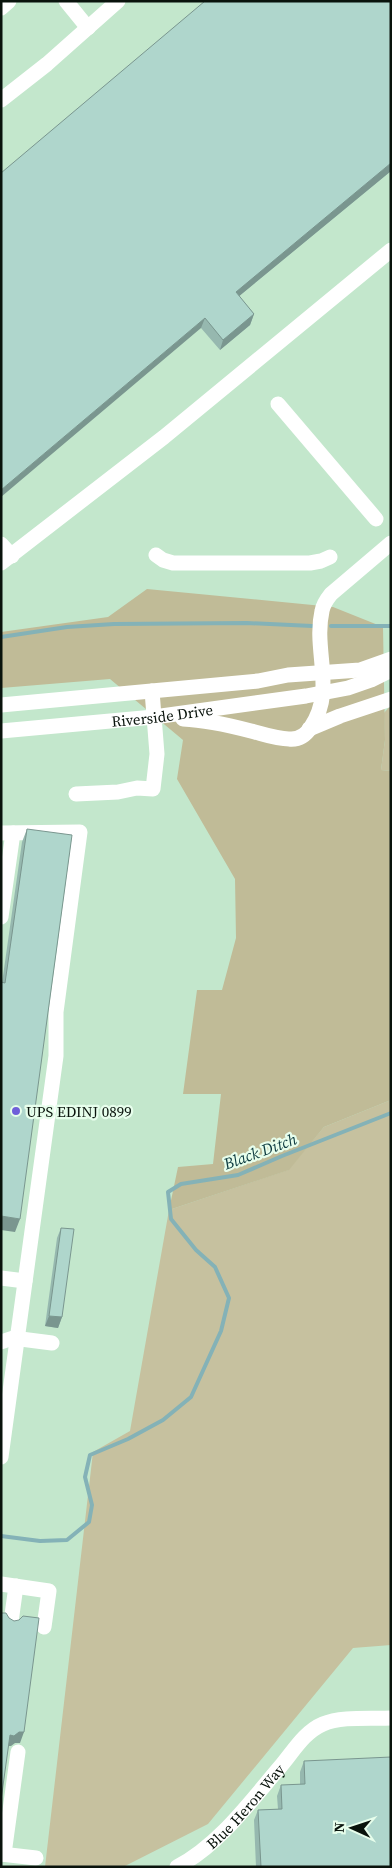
<svg xmlns="http://www.w3.org/2000/svg" width="392" height="1868" font-family="'Source Serif 4',serif">
  <rect width="100%" height="100%" fill="#d5f3dc"/>
  <path fill="#c3e7cc" d="M1,1H391V1867H1Z"/>
  <path fill="#c6c19f" d="M391,705V771L381,770L385,740L384,713Z
    M391,1100V1645L353,1648L208,1824L123,1867H45L93,1452L130,1431L169,1210L288,1170L324,1127Z"/>
  <path fill="#c0bb97" d="M147,589L333,607L383,627L385,740L381,770L391,771V1100L324,1127L289,1170L169,1210L178,1167L213,1164L221,1094H183L197,990H222L236,938L235,879L177,779L183,740L110,679L1,688V632L108,617Z"/>
  <g fill="none" stroke-linecap="round" stroke-linejoin="round">
    <path stroke="#84b2b7" stroke-width="4" d="M331,626H391
      M1,637L67,627L114,624L247,623L312,626
      M1,1536L40,1541L67,1540L89,1522L92,1505L85,1477L90,1455L128,1439L163,1420L191,1397L221,1331L229,1298L215,1267L196,1250L171,1219L168,1192L181,1184L238,1175L282,1156L391,1113"/>
    <g stroke="#fff" stroke-width="15">
      <path d="M66,1L88,28"/>
      <path d="M1,8L9,1"/>
      <path d="M1,100L47,64L118,1"/>
      <path d="M278,404L376,519"/>
      <path d="M1,544L12,556"/>
      <path d="M156,555L163,560L173,563H310L321,561L330,557"/>
      <path d="M1,563L164,437L391,250"/>
      <path d="M1,705L258,681L288,675L360,670L391,659"/>
      <path d="M183,719C207,720 228,725 251,731C263,734 276,739 289,739C299,740 306,735 311,727C336,690 313,651 322,611C323,604 327,599 331,594L391,543"/>
      <path d="M309,729L340,716L391,699"/>
      <path id="s1" d="M1,731L154,717L306,696L348,688L371,680L391,670"/>
      <path d="M76,794L118,792L137,788L153,789L157,754L152,691"/>
      <path d="M1,833L80,832L56,1012V1056L1,1457"/>
      <path d="M1,917L13,833"/>
      <path d="M1,1278L25,1281"/>
      <path d="M1,1342L13,1338L52,1343"/>
      <path d="M1,1584L49,1591L44,1627"/>
      <path d="M11,1622L16,1586"/>
      <path d="M1,1854L36,1858"/>
      <path d="M4,1854L18,1752"/>
      <path id="s2" d="M177,1867C219,1845 250,1802 280,1767C293,1752 304,1732 323,1724C341,1716 371,1719 391,1718"/>
    </g>
  </g>
  <path fill="#96b8af" d="M391,171L239,296L254,314L250,325L220,350L201,328L1,173Z
    M27,829L15,1232L2,983L22,842Z
    M61,1228L62,1317L58,1328L45,1326L57,1238Z
    M304,1761L391,1867H256L254,1820L258,1810L278,1809L277,1796L281,1785H300V1772Z"/>
  <path fill="#7a968f" d="M391,163V171L232,302L236,292Z
    M254,314L250,325L220,350L223,340Z
    M205,318L201,328L1,497V490Z
    M1,1216L20,1219L15,1232L1,1230Z
    M49,1316L62,1317L58,1328L45,1326Z
    M19,1732H24L20,1743H15L11,1746H6L10,1735Z"/>
  <path fill="#afd6cc" stroke="#7a968f" d="M205,1H391V163L236,292L254,314L223,340L205,318L1,490V173Z
    M27,829L72,835L20,1219L1,1216V982L5,983Z
    M61,1228L74,1229L62,1317L49,1316Z
    M1,1613H6L9,1618L14,1621L19,1620L23,1616L39,1618L24,1732H19L14,1736L10,1735L1,1800Z
    M391,1757V1867H261L258,1810L282,1809L281,1785L305,1784L304,1761Z"/>
  <circle fill="#6f5fd9" stroke="#e7feec" stroke-width="2" cx="16" cy="1111" r="5"/>
  <g text-anchor="middle" dominant-baseline="central" stroke-width="4.5" stroke-linejoin="round" paint-order="stroke">
    <g font-size="15" fill="#09130c" stroke="#e7feec">
      <text stroke="none"><textPath href="#s1" startOffset="162">Riverside Drive</textPath></text>
      <text stroke="none"><textPath href="#s2" startOffset="92">Blue Heron Way</textPath></text>
    </g>
    <g font-size="15" fill="#09130c" stroke="#e7feec" text-anchor="start">
      <text x="26" y="1111">UPS EDINJ 0899</text>
    </g>
    <g font-size="16" font-style="italic" fill="#0e3b40" stroke="#e7feec">
      <text transform="translate(260 1151) rotate(-20)">Black Ditch</text>
    </g>
  </g>
  <rect width="392" height="1868" fill="none" stroke="#09130c" stroke-width="5"/>
  <g transform="translate(352 1828) rotate(273)" stroke="#e7feec" stroke-width="4" paint-order="stroke">
  <path d="M0-4L9 19L0 12L-9 19Z" fill="#09130c"/>
  <text y="-8" font-size="14" font-weight="bold" text-anchor="middle" fill="#09130c">N</text>
  </g>
</svg>
